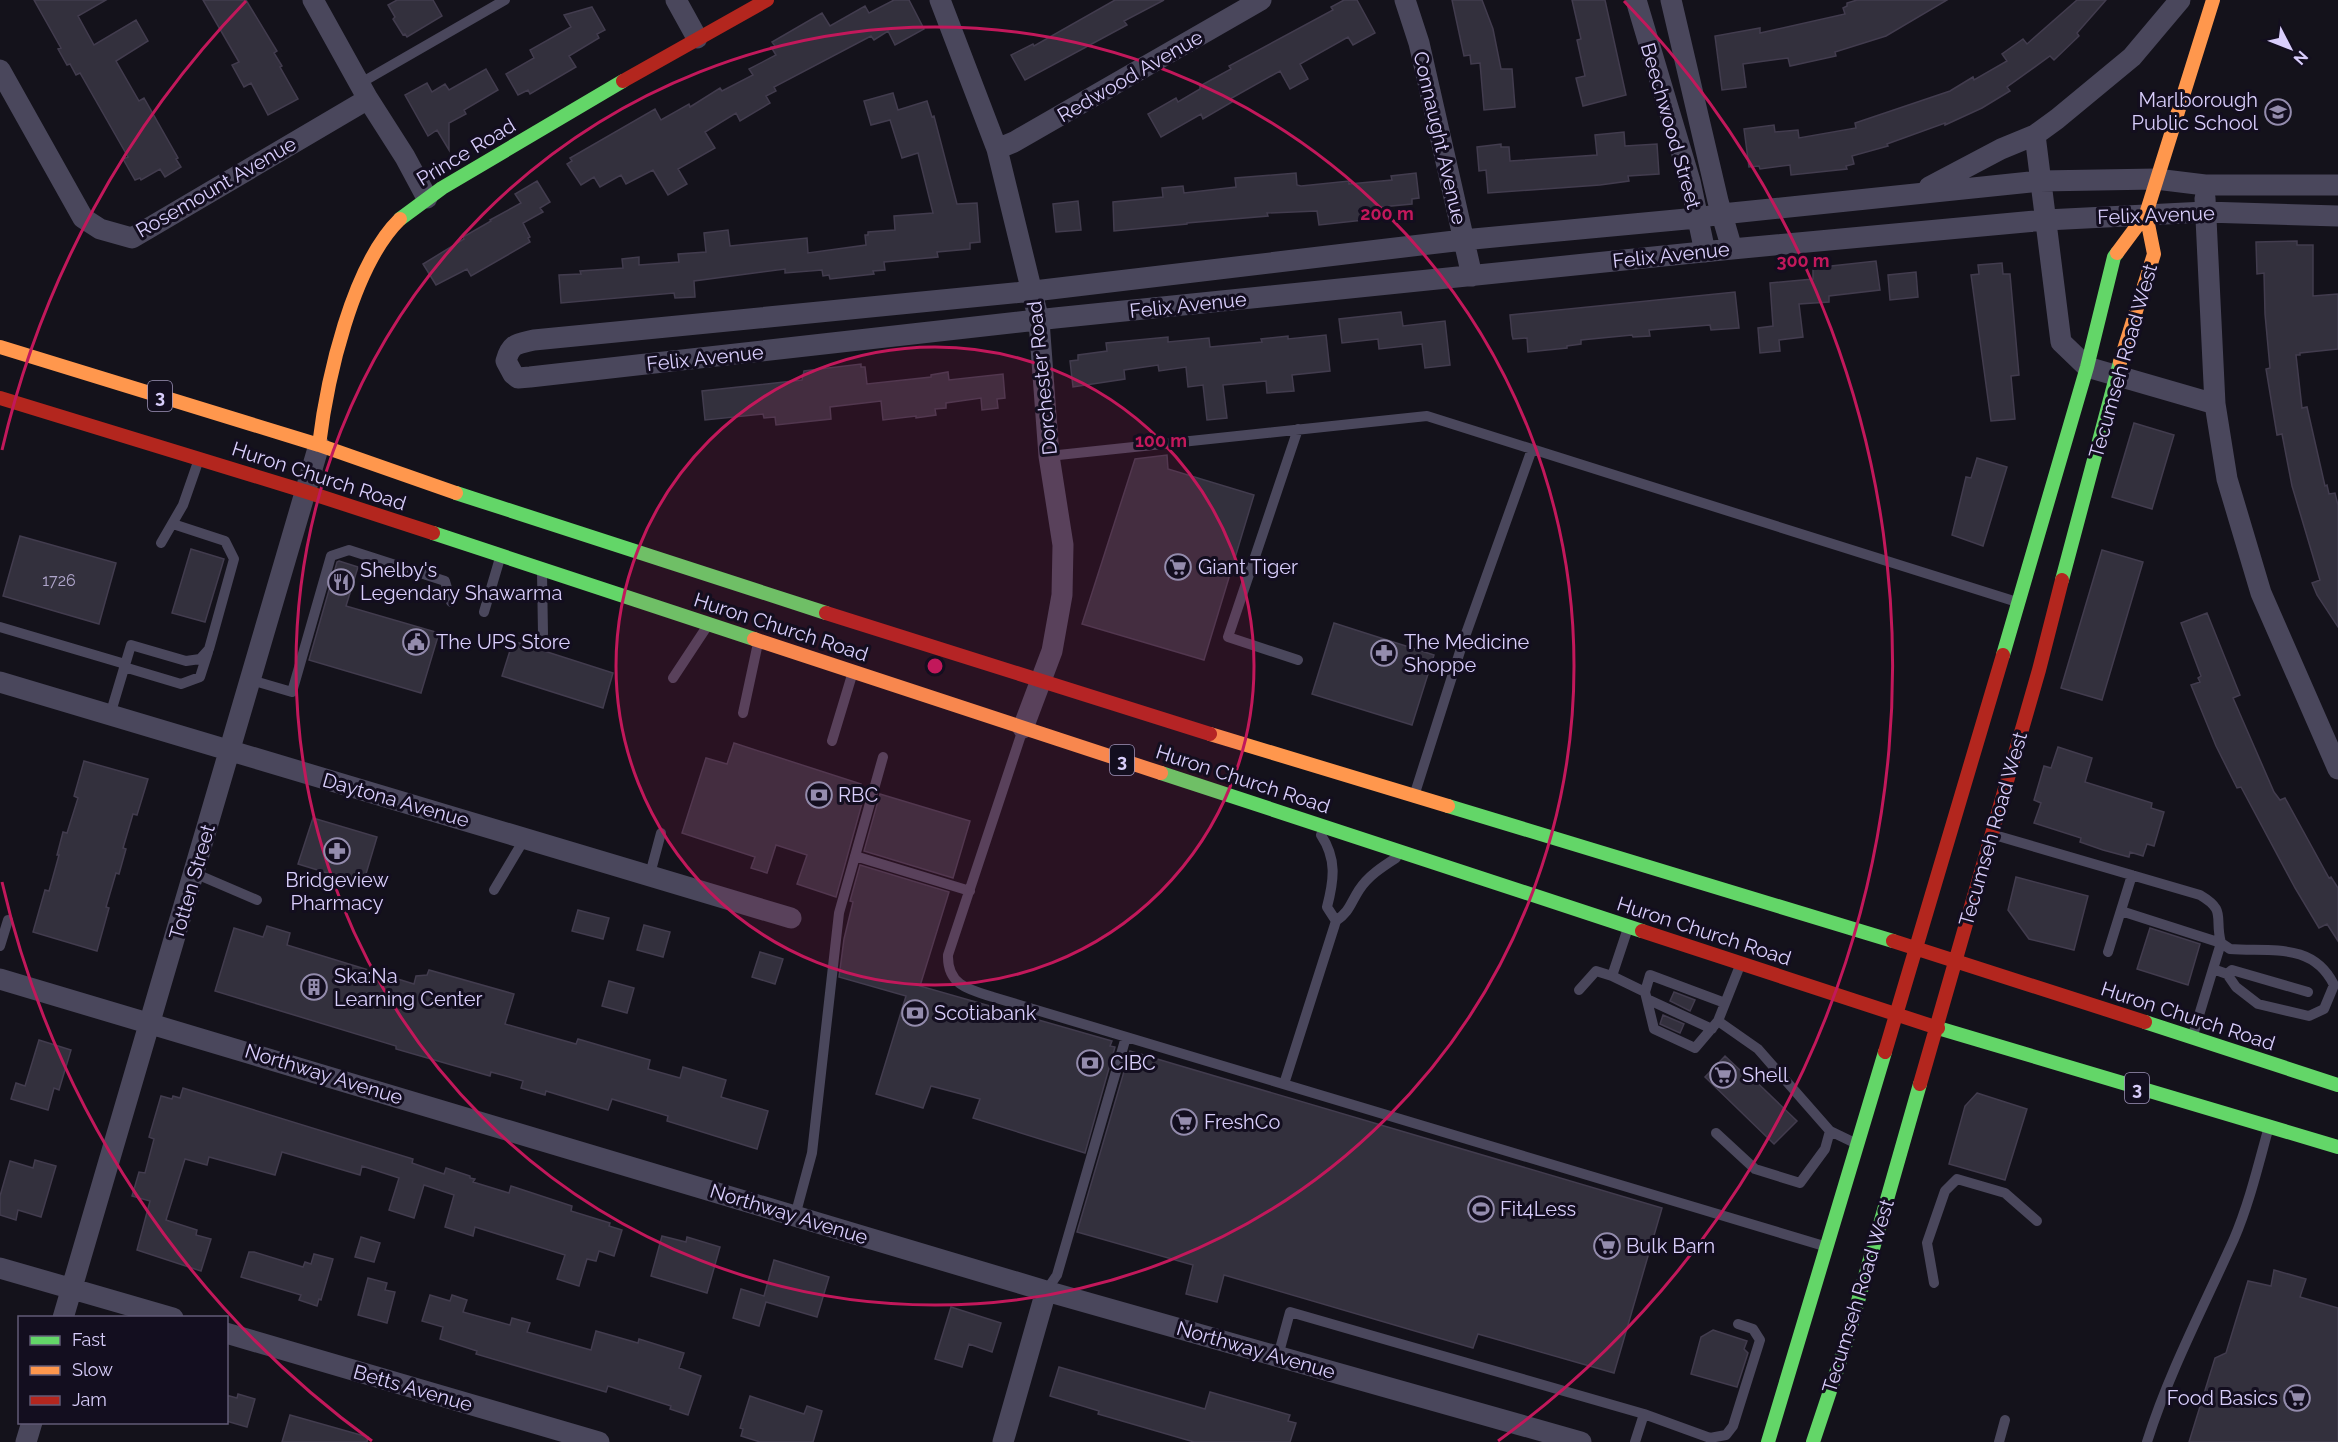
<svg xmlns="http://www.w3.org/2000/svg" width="2338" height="1442" font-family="Raleway,sans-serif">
  <rect width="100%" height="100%" fill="#14121b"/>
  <path fill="#33303d" stroke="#423c4e" stroke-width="1.5" d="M34,0H106L78,16L94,45L136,20L148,41L116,61L139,101L144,98L178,158L176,159L181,167L165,177L160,169L141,180L140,178L135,180L123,159L128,157L80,73L76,75L70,64L67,65L58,49L61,48Z
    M203,0H246L277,51L274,53L282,66L280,67L298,99L268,115L251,83L244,87L232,65L239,62Z
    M397,0H433L442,16L407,37L405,34L403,35L393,19L395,17L388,5Z
    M894,0H909L924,29L895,45L888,31L874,40L871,36L774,87L776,91L766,96L770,103L740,121L736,113L705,132L715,148L678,169L687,184L668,195L653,170L626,184L621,175L600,187L594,177L581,185L567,164L572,161L570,158L655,109L661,120L689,104L690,107L720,88L722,91L753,75L749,69L776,55L771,47L775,46L772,42L822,13L830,26L865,6L869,13Z
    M1115,0H1164L1124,21L1127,25L1025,80L1011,55L1033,44L1034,46Z
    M1344,0H1357L1375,33L1353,45L1348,37L1300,64L1308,79L1290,89L1280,71L1230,99L1232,102L1203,119L1201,114L1161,137L1148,114L1176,98L1178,102L1200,89V86L1231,69L1229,66L1333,10L1331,7Z
    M1452,0H1482L1493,29L1501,69H1512L1515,107L1484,110L1480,63L1471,64L1470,55L1464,56Z
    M1572,0H1605L1626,95L1583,106L1576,78L1585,76L1577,40L1581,39Z
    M1857,0H1947L1886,36L1835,52L1836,56L1790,66L1788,58L1743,64L1746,87L1722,90L1715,36L1760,28V33L1845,14L1843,8L1847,6V3Z
    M2077,0H2106L2077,33L2079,36L2054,60L2050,56L2007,87L2010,91L1982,108L1945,125V123L1887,144L1888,146L1852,156L1854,164L1846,166L1847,169L1791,175L1790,165L1760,169L1759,166L1749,167L1744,129L1774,125L1775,132L1798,130L1799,138L1856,128L1855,123L1950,91L1973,77L1974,80L2007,61L2002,54L2023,39L2027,44Z
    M592,7L605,30L597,34L599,38L569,56L576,67L530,94L528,90L518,95L506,74L534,58L530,50L571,27L564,15Z
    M486,69L498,90L464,110L466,114L449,123V150L437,130L428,136L405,95L427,83L432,92L445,84L449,90Z
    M893,93L898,110L927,101L932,117L934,116L957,204L977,203L980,242L970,243V249L937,252L938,257L884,262L885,270L873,271L874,274L830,279L829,275L823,276L822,270L785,273V269L694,281L695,297L675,298L674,293L561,303L559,275L581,274L580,271L623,268L622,259L639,257V265L679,262L678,254L706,252L704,233L728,230L730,246L807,238L808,253L866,245L865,235H868V232L895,230L894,216L933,213L918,153L902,158L890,120L871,125L864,101Z
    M1624,132L1625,146L1657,144L1659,174L1628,176L1629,181L1600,185L1488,193L1486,170L1479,171L1477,147L1501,144V147H1509L1510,161L1597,155L1595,135Z
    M1296,173L1297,185L1301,186L1349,181V184L1392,180L1391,176L1416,173L1419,198L1412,199V204L1381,207L1382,218L1319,225L1317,211L1267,213L1268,216L1187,223V224L1114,231L1113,202L1163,197L1162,188L1183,186L1184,193L1236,187L1235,178Z
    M537,181L550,202L540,208L543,212L523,223L530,237L528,238L530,242L471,276L467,269L436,285L423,264L464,239L463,237L491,221L490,220L521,203L515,194Z
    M1078,201L1081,230L1056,232L1053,204Z
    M2297,241V245H2313V296L2338,294V349L2300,353V355H2296L2302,408L2307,407L2325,486L2327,485L2329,494L2335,493L2338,505V627L2317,595L2312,583L2320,580L2292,486L2282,434L2277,435L2266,369L2270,368L2265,314L2264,273L2257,274L2256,242Z
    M1876,261L1880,290L1829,296V302L1799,304L1803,337L1779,340L1780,351L1760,353L1758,328L1773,326L1770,283L1813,279V268Z
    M2002,263L2003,274H2010L2019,375L2011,376L2015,419L1991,421L1971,275L1979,274L1978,265Z
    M1916,272L1918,297L1890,300L1888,275Z
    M1735,292L1739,328L1711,330L1710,325L1649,330L1650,336L1633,337L1632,335L1581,340V344L1567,346V348L1528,352L1527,338L1513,339L1512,335L1510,315Z
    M1401,312L1403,326L1445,321L1450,365L1425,368L1422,344L1379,349L1378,339L1342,343L1339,319Z
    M1326,335L1330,371L1292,375L1294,391L1267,393L1266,381L1223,385L1227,418L1207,420L1203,385L1188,387L1186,367L1159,371L1158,365L1124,370L1125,379L1073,387L1070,361L1078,360V355L1107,351L1106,343L1168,337V342L1209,338L1210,347L1262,342L1261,339L1288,336V339Z
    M861,364V367H865L867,384L931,377V375L948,372L949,380L1003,374L1005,398L997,399L998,408L982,410L981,398L946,403V408L935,409L936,415L916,418V416L883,420L881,401L830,407L831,419L776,425L775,417L764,418L763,414L705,420L702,391L802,380L804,371Z
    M2134,423L2174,435L2152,509L2112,497Z
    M1167,455L1168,469L1254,495L1204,660L1082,624L1135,459Z
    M1977,458L2007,467L1983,546L1952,535L1966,477L1971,478Z
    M20,536L116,563L99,624L3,596Z
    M191,549L224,559L205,622L172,613Z
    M2102,550L2143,562L2102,700L2061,688Z
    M339,561L358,567L346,606L439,633L421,693L309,660L337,562Z
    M2207,613L2240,695L2233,698L2274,792L2280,800L2285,798L2329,878L2331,877L2338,888V941L2327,924L2319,928L2295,888L2241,787L2237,788L2216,746L2191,685L2200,682L2198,678L2201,676L2181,623Z
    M1334,623L1434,655L1412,725L1312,694Z
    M513,641L613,673L603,708L502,676Z
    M734,743L861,784L860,787L866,789L836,897L797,884L807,855L776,845L767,873L751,868L755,857L682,833L706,758L727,764Z
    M2058,747L2092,758L2085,782L2152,803L2151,808L2164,812L2154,846L2147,844L2143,856L2130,852L2129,857L2103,850L2080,842L2081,838L2034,823L2041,803L2034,800L2044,766L2051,768Z
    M84,761L148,779L137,815L133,814L123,848L126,849L119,874L116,873L106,907L109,908L97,951L33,932L45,890L49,891L59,855H57L63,832L67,833L78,798L74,796Z
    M880,794L970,821L953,878L864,851Z
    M313,818L377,837L363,884L298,864Z
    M860,865L949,892L920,986L1112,1041L1110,1046L1115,1047L1085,1153L973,1118L980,1099L931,1086L923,1108L876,1094L906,996L839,977L844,939L853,902L850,901Z
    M2016,877L2088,896L2074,950L2029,939L2008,910Z
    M578,910L609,918L603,939L572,931Z
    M644,925L670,932L663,957L637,950Z
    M267,926L290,933L287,945L414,984L416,976L427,975L429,970L514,994L505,1024L576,1044L578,1039L650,1060L648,1069L680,1078L683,1067L726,1080L721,1097L768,1111L757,1149L667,1121L668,1116L612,1099L608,1110L546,1091L545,1095L521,1088L523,1081L491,1072L490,1076L396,1049V1046L215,991L234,928L263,937Z
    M2150,928L2200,944L2188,985L2137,969Z
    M760,952L783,959L775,984L752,977Z
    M609,981L634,988L627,1013L602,1006Z
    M1674,992L1695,1000L1690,1011L1670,1001Z
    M1663,1015L1684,1024L1680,1033L1660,1024Z
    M39,1040L71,1050L59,1090L54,1088L48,1110L11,1099L16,1083L25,1086Z
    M1130,1051L1662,1208L1614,1373L1478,1334L1473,1348L1224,1275L1217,1302L1186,1294L1193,1265L1077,1232Z
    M1725,1056L1742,1072L1744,1070L1797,1121L1774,1144L1705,1077Z
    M183,1088L413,1159L412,1163L444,1174L446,1168L470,1176V1178L475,1179L473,1182L509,1193L511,1186L572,1206L571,1211L610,1223L609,1226L622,1230L614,1256L599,1251L596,1261L587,1259L579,1286L557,1279L565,1255L475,1227L473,1236L445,1227L454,1195L424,1185L414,1218L389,1210L399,1178L362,1166L360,1175L282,1152L275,1175L209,1157L207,1165L185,1159L166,1220L197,1230L196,1235L211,1239L201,1271L137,1250L150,1201L132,1196L139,1172L145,1173L154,1139L149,1137L161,1096L172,1099L173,1096L180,1098Z
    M1977,1093L2027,1109L2005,1180L1949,1164L1965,1106Z
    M35,1160L56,1166L41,1217L18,1210L16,1220L0,1215V1196L10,1161L33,1168Z
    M662,1236L686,1242L687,1237L720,1247L707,1293L651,1276Z
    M361,1237L380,1243L374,1262L355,1257Z
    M249,1252H254L303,1267L305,1262L311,1264L314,1254L333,1259L321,1300L319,1299L317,1306L299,1300L301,1295L241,1277Z
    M774,1260L829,1277L817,1317L766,1302L759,1326L733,1318L741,1289L764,1296Z
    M2274,1270L2306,1279L2300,1297L2338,1308V1442H2189L2215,1358L2226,1353L2248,1281L2271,1286Z
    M368,1278L387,1283L385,1290L395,1292L387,1323L358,1315Z
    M430,1295L450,1301L452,1295L467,1300L463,1312L510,1325L512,1318L530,1323L527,1332L591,1350L596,1331L638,1343L639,1339L684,1353L679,1368L701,1376L688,1415L670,1409L671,1406L608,1386L606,1392L476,1354L477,1351L440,1339L443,1327L422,1321Z
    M951,1307L1001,1323L992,1352L969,1344L962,1367L935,1359Z
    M1713,1330L1747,1341L1744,1349L1748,1353L1737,1387L1691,1374L1701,1337Z
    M1059,1367L1205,1409L1210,1392L1290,1415L1288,1421L1296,1423L1290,1442H1194L1098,1414L1099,1411L1050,1396Z
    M238,1394L255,1399L247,1427L226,1421V1395L237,1398Z
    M750,1396L804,1414L807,1406L822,1411L813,1442H760L741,1436L743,1429L740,1428Z
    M290,1415L368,1437L367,1442H282Z"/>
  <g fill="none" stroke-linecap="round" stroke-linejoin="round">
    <path stroke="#4a475c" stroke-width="10" d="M359,84L505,0
      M1298,429L1228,637L1298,660
      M1049,456L1427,416L2017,602
      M161,543L183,505L198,462
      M542,573L543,634
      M484,612L500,558
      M0,627L125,664
      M124,667L181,684L200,677L208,652
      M673,678L706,628
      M251,680L292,692L331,556L349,550L445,581L451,602
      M743,713L758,643
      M110,715L131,645L186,661L200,659L209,649L234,559L225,541L173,524
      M1022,732L948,955C947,985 969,990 993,997L1824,1246
      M832,741L852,675
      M1415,793L1463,642L1532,449
      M1991,834L2200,895C2227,911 2214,916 2221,943L2230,949C2271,952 2313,942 2334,985L2324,1009L2309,1016L2258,1004L2236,987L2227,974L2213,969L2193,1035
      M1321,835C1337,859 1334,880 1327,907L1336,921
      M855,856L970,891
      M194,873L257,900
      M650,874L661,833
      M494,890L525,838
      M2121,911L2221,943L2213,969
      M0,946L8,920
      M2108,952L2132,875
      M1739,968L1718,1021L1758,1049L1830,1131L1857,1144
      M2227,974L2232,970L2308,992
      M1612,976L1645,992
      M1579,990L1596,971L1612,976L1628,928
      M1647,999L1712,1029
      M1718,1021L1695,1048L1654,1029L1645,992L1650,975L1725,1003
      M1284,1084L1336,921C1350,911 1350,904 1359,890C1368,876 1382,867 1396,858
      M1716,1133L1755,1169L1800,1183L1825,1149L1830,1131
      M795,1216L812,1153L839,913L883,757
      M1934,1283L1927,1243L1945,1191L1957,1179L2005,1193L2037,1221
      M1046,1291L1057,1275L1126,1037
      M1278,1356L1290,1312L1644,1414L1635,1442
      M1644,1414L1710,1438L1726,1435L1733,1426L1760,1340L1753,1329L1738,1324
      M1999,1442L2005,1420
      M2147,1442C2169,1372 2204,1306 2234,1239C2249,1204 2258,1166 2268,1130"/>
    <path stroke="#4a475c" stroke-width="21" d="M313,0L368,99L405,157L427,198
      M676,0L697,38
      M940,0L997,149L1039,321L1049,456L1063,545L1062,595L1052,651L1023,728
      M1405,0L1419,43L1472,276
      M1636,0L1690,181L1705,252
      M1671,0L1718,201L1732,249
      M0,70L83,218L100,229L132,238L368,99
      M2035,135L2061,342L2087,367L2215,404
      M997,149L1014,142L1261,0
      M2338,185H2205L2156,179L2040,181L1722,214L1697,218L1463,240L1034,291L534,340C517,344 511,343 506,361L513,374L518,378L530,377L1055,318L1732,249L2046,220L2205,212L2338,216
      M1929,187L2001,149L2035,135L2057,119L2132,57L2180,0
      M2205,198L2215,404L2227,479L2261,593L2338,769
      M0,682L791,918
      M0,979L1046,1291L1581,1442
      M0,1268L173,1318
      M63,1318L319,445
      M226,1333L599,1442
      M26,1442L32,1422
      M1003,1442L1046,1291"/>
    <path stroke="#63d668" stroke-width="14" d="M400,219L442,188L623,81
      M456,493L826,613
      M433,533L754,639
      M2062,580L2120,362
      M2003,655L2087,367L2114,257L2117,253
      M1161,773L1642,931
      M1448,806L1893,941
      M2145,1022L2338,1085
      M1938,1028L2338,1147
      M1768,1442L1885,1052
      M1813,1442L1846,1343L1920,1084"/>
    <path stroke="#ff974d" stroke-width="14" d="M2117,253L2146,214L2213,0
      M0,347L319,445L456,493
      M2120,362L2154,254L2146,214
      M319,445C327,379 352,266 400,219
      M754,639L1161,773
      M1210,734L1448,806"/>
    <path stroke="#b3261e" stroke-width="14" d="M623,81L767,0
      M0,398L307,492L433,533
      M826,613L1210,734
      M1642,931L1938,1028
      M1893,941L2145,1022
      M1885,1052L2003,655
      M1920,1084L2039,670L2062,580"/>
  </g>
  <circle cx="935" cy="666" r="319" fill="#c2185b" fill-opacity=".12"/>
  <g fill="none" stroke="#c2185b" stroke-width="3">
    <circle cx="935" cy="666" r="319"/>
    <circle cx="935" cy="666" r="639"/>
    <path d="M372 1441A958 958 0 0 1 2 882M2 450A958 958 0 0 1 246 1M1624 1A958 958 0 0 1 1498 1441"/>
  </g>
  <defs>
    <g id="school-ring" transform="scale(1.35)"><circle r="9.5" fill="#130e1f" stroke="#948cad" stroke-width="1.5"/><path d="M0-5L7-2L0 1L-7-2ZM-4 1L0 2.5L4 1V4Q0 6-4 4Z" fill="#948cad"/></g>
    <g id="supermarket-ring" transform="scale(1.35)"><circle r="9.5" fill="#130e1f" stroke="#948cad" stroke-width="1.5"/><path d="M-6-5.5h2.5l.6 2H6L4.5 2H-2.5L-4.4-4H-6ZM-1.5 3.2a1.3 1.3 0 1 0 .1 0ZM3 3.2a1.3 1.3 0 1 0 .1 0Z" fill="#948cad"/></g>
    <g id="restaurant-ring" transform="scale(1.35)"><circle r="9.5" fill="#130e1f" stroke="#948cad" stroke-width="1.5"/><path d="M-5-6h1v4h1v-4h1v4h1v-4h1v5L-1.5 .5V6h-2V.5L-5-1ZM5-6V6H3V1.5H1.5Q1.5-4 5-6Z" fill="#948cad"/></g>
    <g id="civic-ring" transform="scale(1.35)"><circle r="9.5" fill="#130e1f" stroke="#948cad" stroke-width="1.5"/><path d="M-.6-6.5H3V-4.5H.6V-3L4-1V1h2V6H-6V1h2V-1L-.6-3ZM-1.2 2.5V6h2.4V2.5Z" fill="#948cad"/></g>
    <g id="pharmacy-ring" transform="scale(1.35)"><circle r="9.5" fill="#130e1f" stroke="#948cad" stroke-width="1.5"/><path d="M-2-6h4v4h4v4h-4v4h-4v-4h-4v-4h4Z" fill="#948cad"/></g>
    <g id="bank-ring" transform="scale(1.35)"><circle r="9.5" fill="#130e1f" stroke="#948cad" stroke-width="1.5"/><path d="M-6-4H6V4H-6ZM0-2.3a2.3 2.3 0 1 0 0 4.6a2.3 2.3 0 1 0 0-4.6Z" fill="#948cad"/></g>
    <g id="building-ring" transform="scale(1.35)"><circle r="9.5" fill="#130e1f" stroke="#948cad" stroke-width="1.5"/><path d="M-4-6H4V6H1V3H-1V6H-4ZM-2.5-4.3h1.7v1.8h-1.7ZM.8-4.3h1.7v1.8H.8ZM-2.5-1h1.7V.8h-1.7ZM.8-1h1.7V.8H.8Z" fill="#948cad"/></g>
    <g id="stadium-ring" transform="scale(1.35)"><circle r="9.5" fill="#130e1f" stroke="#948cad" stroke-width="1.5"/><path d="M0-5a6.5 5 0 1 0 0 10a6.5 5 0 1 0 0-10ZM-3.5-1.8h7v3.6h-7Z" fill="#948cad"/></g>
  </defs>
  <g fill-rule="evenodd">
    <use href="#school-ring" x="2278" y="112"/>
    <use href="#supermarket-ring" x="1178" y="567"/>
    <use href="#restaurant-ring" x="341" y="582"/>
    <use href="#civic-ring" x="416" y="642"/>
    <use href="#pharmacy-ring" x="1384" y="653"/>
    <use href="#bank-ring" x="819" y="795"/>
    <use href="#pharmacy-ring" x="337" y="851"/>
    <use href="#building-ring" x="314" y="987"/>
    <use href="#bank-ring" x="915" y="1013"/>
    <use href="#bank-ring" x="1090" y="1063"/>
    <use href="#supermarket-ring" x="1723" y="1075"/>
    <use href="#supermarket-ring" x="1184" y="1122"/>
    <use href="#stadium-ring" x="1481" y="1209"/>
    <use href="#supermarket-ring" x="1607" y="1246"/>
    <use href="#supermarket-ring" x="2297" y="1398"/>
  </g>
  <g text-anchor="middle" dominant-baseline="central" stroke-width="6" stroke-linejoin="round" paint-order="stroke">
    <g font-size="16" fill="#b0a6cc">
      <text x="59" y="580">1726</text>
    </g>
    <g fill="#130e1f" stroke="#9e94ba" stroke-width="1.5">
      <rect x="148" y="381" width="24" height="30" rx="4.5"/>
      <rect x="1110" y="745" width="24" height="30" rx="4.5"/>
      <rect x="2125" y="1073" width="24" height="30" rx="4.5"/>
    </g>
    <g font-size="18" font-weight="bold" fill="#d9cefc">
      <text x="160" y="396">3</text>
      <text x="1122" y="760">3</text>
      <text x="2137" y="1088">3</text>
    </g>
    <g font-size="20" fill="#d9cefc" stroke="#130e1f">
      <text transform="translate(1130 76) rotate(-30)">Redwood Avenue</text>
      <text transform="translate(1671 126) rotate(74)">Beechwood Street</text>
      <text transform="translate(1440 138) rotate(77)">Connaught Avenue</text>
      <text transform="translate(466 152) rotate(-31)">Prince Road</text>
      <text transform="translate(216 187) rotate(-30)">Rosemount Avenue</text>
      <text transform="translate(2156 215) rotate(-2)">Felix Avenue</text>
      <text transform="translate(1671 255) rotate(-6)">Felix Avenue</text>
      <text transform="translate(1188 305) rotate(-6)">Felix Avenue</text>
      <text transform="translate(705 358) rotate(-6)">Felix Avenue</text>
      <text transform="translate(2123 361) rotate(-74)">Tecumseh Road West</text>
      <text transform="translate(1042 378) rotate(-96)">Dorchester Road</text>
      <text transform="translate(319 476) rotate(18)">Huron Church Road</text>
      <text transform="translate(781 627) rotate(18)">Huron Church Road</text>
      <text transform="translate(1243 779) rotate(18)">Huron Church Road</text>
      <text transform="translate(396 800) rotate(16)">Daytona Avenue</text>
      <text transform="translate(1993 829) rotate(-74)">Tecumseh Road West</text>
      <text transform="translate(192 882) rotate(-74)">Totten Street</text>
      <text transform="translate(1704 931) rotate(18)">Huron Church Road</text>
      <text transform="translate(2188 1016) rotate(18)">Huron Church Road</text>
      <text transform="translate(324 1074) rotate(17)">Northway Avenue</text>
      <text transform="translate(789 1214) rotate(17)">Northway Avenue</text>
      <text transform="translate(1858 1296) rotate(-73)">Tecumseh Road West</text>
      <text transform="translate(1256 1350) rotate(16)">Northway Avenue</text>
      <text transform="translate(413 1388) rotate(16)">Betts Avenue</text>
    </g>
    <g font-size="20" fill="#d9cefc" stroke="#130e1f" text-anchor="start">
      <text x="2258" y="100" text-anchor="end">Marlborough<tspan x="2258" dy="23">Public School</tspan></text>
      <text x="1198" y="567">Giant Tiger</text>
      <text x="360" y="570">Shelby's<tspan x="360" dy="23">Legendary Shawarma</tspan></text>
      <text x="436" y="642">The UPS Store</text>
      <text x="1404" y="642">The Medicine<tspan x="1404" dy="23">Shoppe</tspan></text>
      <text x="838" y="795">RBC</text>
      <text x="337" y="880" text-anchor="middle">Bridgeview<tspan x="337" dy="23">Pharmacy</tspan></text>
      <text x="334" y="976">Ska:Na<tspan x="334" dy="23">Learning Center</tspan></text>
      <text x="934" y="1013">Scotiabank</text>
      <text x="1110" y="1063">CIBC</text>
      <text x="1742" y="1075">Shell</text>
      <text x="1204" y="1122">FreshCo</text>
      <text x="1500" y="1209">Fit4Less</text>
      <text x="1626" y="1246">Bulk Barn</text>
      <text x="2278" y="1398" text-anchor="end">Food Basics</text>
    </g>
  </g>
  <circle cx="935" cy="666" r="9" fill="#c2185b" stroke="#130e1f" stroke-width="3"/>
  <g font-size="18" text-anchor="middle" font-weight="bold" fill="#c2185b" stroke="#130e1f" stroke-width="6" stroke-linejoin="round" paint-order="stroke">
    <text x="1387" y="220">200 m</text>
    <text x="1803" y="267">300 m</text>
    <text x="1161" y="447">100 m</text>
  </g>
  <rect x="18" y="1316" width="210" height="108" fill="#130e1f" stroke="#625b77" stroke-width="1.5"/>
  <rect x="30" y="1336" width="30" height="9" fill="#63d668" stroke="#625b77" stroke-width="1.5"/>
  <text x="72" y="1346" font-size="18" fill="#d9cefc">Fast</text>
  <rect x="30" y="1366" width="30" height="9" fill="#ff974d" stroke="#625b77" stroke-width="1.5"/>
  <text x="72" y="1376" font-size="18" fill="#d9cefc">Slow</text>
  <rect x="30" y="1396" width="30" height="9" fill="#b3261e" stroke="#625b77" stroke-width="1.5"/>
  <text x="72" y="1406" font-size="18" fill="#d9cefc">Jam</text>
  <g transform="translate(2290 48) rotate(132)" stroke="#130e1f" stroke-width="4.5" paint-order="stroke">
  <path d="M0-4.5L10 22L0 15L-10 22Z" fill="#d9cefc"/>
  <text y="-9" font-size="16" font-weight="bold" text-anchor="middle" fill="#d9cefc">N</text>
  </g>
</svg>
